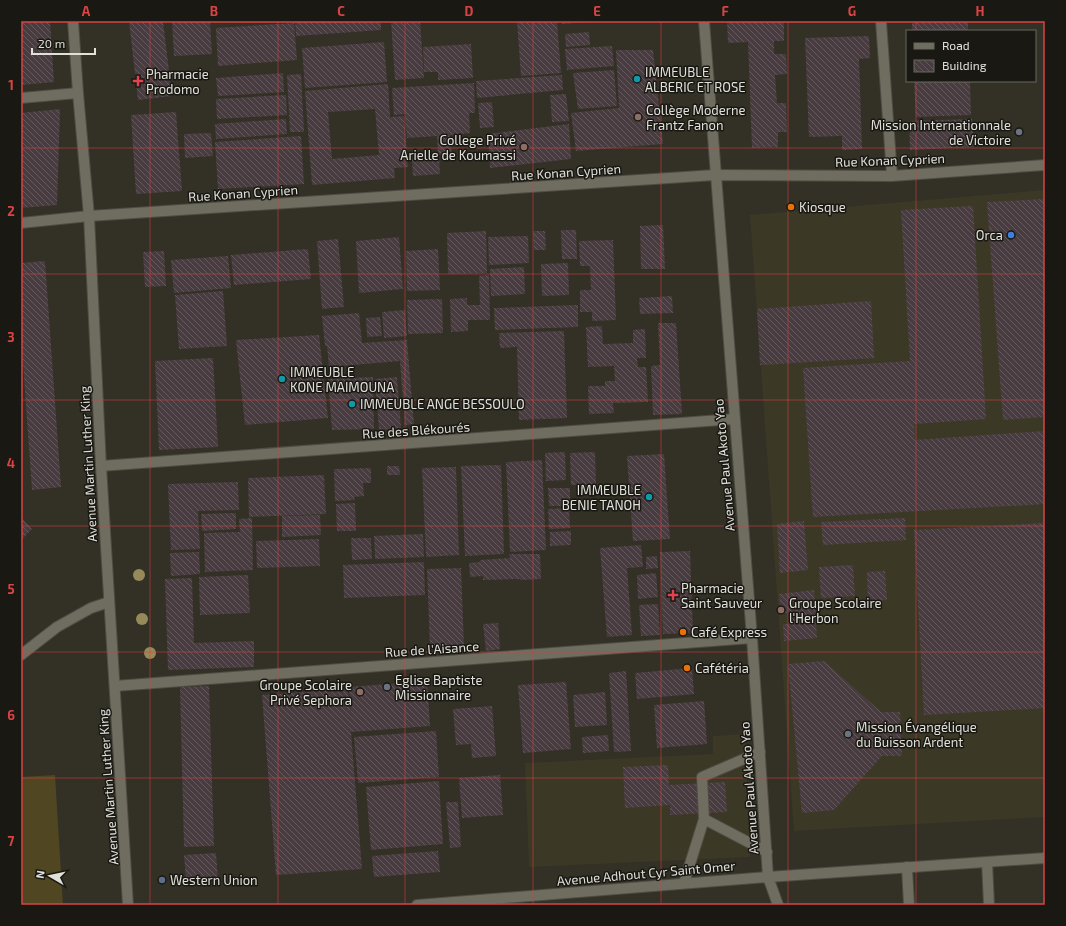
<svg xmlns="http://www.w3.org/2000/svg" width="1066" height="926" font-family="'Exo 2',sans-serif">
  <defs>
    <pattern id="building-back-hatch" width="6" height="6" patternUnits="userSpaceOnUse"><rect width="6" height="6" fill="#493c40"/><path d="M-1 5l2 2M0 0l6 6M5-1l2 2" fill="none" stroke="#63585b"/></pattern>
  </defs>
  <rect width="100%" height="100%" fill="#333025"/>
  <path fill="#3c3826" d="M1045,190V817L794,831L750,215Z
    M745,734L750,857L529,867L525,763L713,754V736Z"/>
  <path fill="#504622" d="M55,775L63,905H21V777Z"/>
  <path fill="url(#building-back-hatch)" fill-rule="evenodd" d="M21,21H50L54,82L21,85Z
    M129,21H163L172,96L138,100Z
    M172,21H210L212,54L174,56Z
    M295,21H381V30L296,36Z
    M391,21H420L424,78L395,80Z
    M517,21H557L561,73L521,76Z
    M562,21H590V22L562,24Z
    M727,21H784V41H774V54H786L787,74L775,75L777,103H786L787,132H778V147L752,148L748,42L728,43Z
    M912,21H968V31H912Z
    M294,23L297,60L218,66L216,28Z
    M589,32L590,45L566,47L565,34Z
    M869,36L870,58L859,59L862,149L842,150V136L809,137L805,38Z
    M384,42L387,82L305,88L302,48Z
    M471,44L473,78L438,80V72H424L423,47Z
    M612,46L614,66L567,70L565,49Z
    M616,50H653L663,144L576,151L571,113L619,108Z
    M614,70L617,106L578,109L573,73Z
    M283,73L284,92L218,96L216,78Z
    M301,74L304,132H290L287,75Z
    M562,75L563,90L477,98L476,81Z
    M914,81H970L971,115L916,117Z
    M474,83L475,113H469L470,133L450,135L452,154L438,155L437,136L407,138L405,114L394,115L392,88Z
    M388,84L390,117L404,116L408,167L394,168L395,178L312,185L305,91ZM375,109L379,155L332,159L328,112Z
    M566,94L569,121L552,122L550,95Z
    M286,95L287,115L217,119L216,99Z
    M492,102L494,127L480,128L478,103Z
    M60,109L57,205L21,208V113Z
    M176,112L182,191L136,194L131,115Z
    M286,119L287,134L216,139L215,124Z
    M972,119L974,147L910,150L909,121Z
    M569,124L571,159L490,168L488,134Z
    M211,133L213,156L185,158L184,134Z
    M301,136L304,184L218,189L215,142Z
    M439,157L440,174L413,176L412,159Z
    M1045,199V417L1003,420L987,202Z
    M973,206L986,419L914,424L915,440L1045,431V504L813,517L803,368L910,361L901,210Z
    M663,225L665,269H641L640,226Z
    M561,230H576L577,259H562Z
    M486,231L487,273L448,274L447,233Z
    M533,231H545L546,250H534Z
    M528,236L529,263L489,265L488,237Z
    M399,237L403,289L359,293L356,241Z
    M338,239L344,307L322,309L317,241Z
    M613,240L616,320L592,321V312H580V290H591L590,266H580L579,241Z
    M308,249L311,279L234,285L231,255Z
    M438,249L440,290L407,291L406,251Z
    M164,251L166,286L145,287L143,252Z
    M228,256L231,288L174,293L171,260Z
    M45,261L61,487L32,490L21,334V263Z
    M568,263L569,295L542,296L541,264Z
    M524,267L525,294L491,296L490,269Z
    M489,275L490,320H468V331L451,332L450,299L467,298V305H480L479,276Z
    M223,291L227,346L179,349L175,295Z
    M672,296L673,313L640,314L639,298Z
    M442,299L443,333L408,334L407,300Z
    M871,301L874,358L760,365L757,309Z
    M578,305V327L495,330L494,308Z
    M405,310L407,336L384,338L382,312Z
    M359,313L362,343L407,340L414,424L405,425L400,361L329,367L327,346H325L322,316Z
    M380,317L382,336L367,337L366,318Z
    M658,323H676L682,414L653,415L651,366L660,365Z
    M602,326L603,344L633,343V330L645,329L646,358H637L638,367H646L648,402L613,403L614,413L589,414L588,386H605V381H615L614,366L588,367L586,327Z
    M564,331L567,418L519,420L517,347L500,348L499,333Z
    M319,335L328,418L245,425L236,340Z
    M213,358L218,447L159,450L155,361Z
    M373,377L374,429L332,430L328,379Z
    M397,377L401,428L379,430L375,379Z
    M565,452L566,480L546,481L545,453Z
    M595,452L596,484L571,485L570,453Z
    M664,454L670,539L633,541L627,456Z
    M542,460L546,550L510,552L506,462Z
    M501,465L504,554L465,556L461,466Z
    M387,466H399L400,475H387Z
    M456,467L459,555L426,557L422,468Z
    M371,468V483H363L364,496L354,497L355,500L335,501L334,469Z
    M324,475L326,514L249,517L248,478Z
    M238,482L239,510L198,511L200,549L171,550L168,484Z
    M548,488H570V506H549Z
    M355,503L356,531H337L336,504Z
    M569,508L570,528L549,529L548,509Z
    M236,513V529L202,531L201,514Z
    M320,515L321,535L282,537V516Z
    M21,517L32,529L21,540Z
    M252,518L253,570L205,572L204,533L240,532L239,519Z
    M905,518L906,540L823,545L821,522Z
    M804,521L808,570L780,573L777,524Z
    M1045,523V708L924,715L914,530Z
    M571,531V545L550,546V532Z
    M423,534L424,557L375,559L374,536Z
    M351,538H371L372,559L352,560Z
    M319,539L320,566L257,568L256,541Z
    M641,545L643,567L627,568L632,635L607,637L600,548Z
    M690,551L693,633L663,634L660,552Z
    M199,552L200,574L171,576L170,553Z
    M509,554H540L541,579L520,580V579L483,580V576L470,577L469,563L480,562V560L510,558Z
    M657,556L658,568L646,569V557Z
    M424,562L425,595L344,598L343,565Z
    M853,565L855,596L821,598L819,567Z
    M461,568L464,647L430,649L427,569Z
    M885,571L887,600L868,601L867,572Z
    M656,573L658,597L638,599L637,575Z
    M248,575L250,613L200,615L199,577Z
    M192,578L194,643L254,641V667L168,670L165,579Z
    M814,590L817,638L784,641L783,624H789L788,613H781L779,594Z
    M658,604L660,635L641,636L639,605Z
    M498,623L500,649L486,651L483,624Z
    M824,661L881,712H900L902,756H882L834,810L802,813L788,664Z
    M692,668L694,694L637,699L635,673Z
    M626,671L631,751L614,752L609,673Z
    M427,681L430,726L351,732L362,869L276,875L262,695L348,689L351,719L349,687Z
    M566,682L571,749L523,753L518,685Z
    M209,686L214,846L184,847L180,687Z
    M605,692L607,725L575,727L573,695Z
    M704,701L707,744L657,748L654,705Z
    M492,706L496,756L472,758L471,744L456,745L453,709Z
    M436,731L439,777L358,783L354,737Z
    M608,735L609,751L583,753L582,737Z
    M668,765L669,785L725,782L727,812L670,815V805L625,808L623,767Z
    M500,775L503,815L462,818L459,778Z
    M439,781L443,844L371,850L366,787Z
    M446,802H458L461,847L450,848Z
    M438,851L440,872L374,877L372,856Z
    M216,853L218,879L186,881L184,855Z"/>
  <g fill="none" stroke-linecap="round" stroke-linejoin="round">
    <g stroke="#4e4c43" stroke-width="12">
      <path id="service" d="M760,752L702,777L704,819L767,852
        M684,883L704,819"/>
    </g>
    <g stroke="#4e4c43" stroke-width="12">
      <path id="minor" d="M881,21L892,176
        M21,98L78,93
        M21,223L89,216L715,175L892,176L1045,165
        M101,466L734,419
        M21,655L57,627L91,608L109,602
        M115,686L752,638
        M987,862L989,905
        M907,867L909,905"/>
    </g>
    <g stroke="#4e4c43" stroke-width="12">
      <path id="tertiary" d="M73,21L78,93L89,216L101,466L128,905
        M704,21L752,638L768,877L778,905
        M417,905L768,877L1045,858"/>
    </g>
    <use href="#service" stroke="#6f6c60" stroke-width="10"/>
    <use href="#minor" stroke="#6f6c60" stroke-width="10"/>
    <use href="#tertiary" stroke="#6f6c60" stroke-width="10"/>
  </g>
  <g fill="#968a5a">
    <circle cx="139" cy="575" r="6"/>
    <circle cx="142" cy="619" r="6"/>
    <circle cx="150" cy="653" r="6"/>
  </g>
  <path fill="none" stroke="#d84443" stroke-width="1" stroke-opacity="0.55" d="M150,21V905M278,21V905M405,21V905M533,21V905M661,21V905M788,21V905M916,21V31M916,81V905M21,148H1045M21,274H1045M21,400H1045M21,526H1045M21,652H1045M21,778H1045"/>
  <g fill="#0f9aa8" stroke="#191813" stroke-width="1.5">
    <circle cx="637" cy="79" r="4"/>
    <circle cx="282" cy="379" r="4"/>
    <circle cx="352" cy="404" r="4"/>
    <circle cx="649" cy="497" r="4"/>
  </g>
  <g fill="#e0444e" stroke="#191813" stroke-width="1.5">
    <path d="M136 75h4v4h4v4h-4v4h-4v-4h-4v-4h4z"/>
    <path d="M671 589h4v4h4v4h-4v4h-4v-4h-4v-4h4z"/>
  </g>
  <g fill="#8d6e63" stroke="#191813" stroke-width="1.5">
    <circle cx="638" cy="117" r="4"/>
    <circle cx="524" cy="147" r="4"/>
    <circle cx="781" cy="610" r="4"/>
    <circle cx="360" cy="692" r="4"/>
  </g>
  <g fill="#6b7280" stroke="#191813" stroke-width="1.5">
    <circle cx="1019" cy="132" r="4"/>
    <circle cx="387" cy="687" r="4"/>
    <circle cx="848" cy="734" r="4"/>
  </g>
  <g fill="#e8710a" stroke="#191813" stroke-width="1.5">
    <circle cx="791" cy="207" r="4"/>
    <circle cx="683" cy="632" r="4"/>
    <circle cx="687" cy="668" r="4"/>
  </g>
  <circle fill="#3f7fe0" stroke="#191813" stroke-width="1.5" cx="1011" cy="235" r="4"/>
  <circle fill="#5c6f8a" stroke="#191813" stroke-width="1.5" cx="162" cy="880" r="4"/>
  <g text-anchor="middle" dominant-baseline="central" stroke-width="3" stroke-linejoin="round" paint-order="stroke">
    <g font-size="13" fill="#e1e0d9" stroke="#191813" text-anchor="start">
      <text x="645" y="72">IMMEUBLE<tspan x="645" dy="15">ALBERIC ET ROSE</tspan></text>
      <text x="146" y="74">Pharmacie<tspan x="146" dy="15">Prodomo</tspan></text>
      <text x="646" y="110">Collège Moderne<tspan x="646" dy="15">Frantz Fanon</tspan></text>
      <text x="1011" y="125" text-anchor="end">Mission Internationnale<tspan x="1011" dy="15">de Victoire</tspan></text>
      <text x="516" y="140" text-anchor="end">College Privé<tspan x="516" dy="15">Arielle de Koumassi</tspan></text>
      <text x="799" y="207">Kiosque</text>
      <text x="1003" y="235" text-anchor="end">Orca</text>
      <text x="290" y="372">IMMEUBLE<tspan x="290" dy="15">KONE MAIMOUNA</tspan></text>
      <text x="360" y="404">IMMEUBLE ANGE BESSOULO</text>
      <text x="641" y="490" text-anchor="end">IMMEUBLE<tspan x="641" dy="15">BENIE TANOH</tspan></text>
      <text x="681" y="588">Pharmacie<tspan x="681" dy="15">Saint Sauveur</tspan></text>
      <text x="789" y="603">Groupe Scolaire<tspan x="789" dy="15">l'Herbon</tspan></text>
      <text x="691" y="632">Café Express</text>
      <text x="695" y="668">Cafétéria</text>
      <text x="395" y="680">Eglise Baptiste<tspan x="395" dy="15">Missionnaire</tspan></text>
      <text x="352" y="685" text-anchor="end">Groupe Scolaire<tspan x="352" dy="15">Privé Sephora</tspan></text>
      <text x="856" y="727">Mission Évangélique<tspan x="856" dy="15">du Buisson Ardent</tspan></text>
      <text x="170" y="880">Western Union</text>
    </g>
    <g font-size="13" fill="#e1e0d9" stroke="#191813">
      <text transform="translate(890 160) rotate(-2)">Rue Konan Cyprien</text>
      <text transform="translate(566 172) rotate(-4)">Rue Konan Cyprien</text>
      <text transform="translate(243 193) rotate(-4)">Rue Konan Cyprien</text>
      <text transform="translate(416 430) rotate(-4)">Rue des Blékourés</text>
      <text transform="translate(88 464) rotate(-93)">Avenue Martin Luther King</text>
      <text transform="translate(724 465) rotate(-95)">Avenue Paul Akoto Yao</text>
      <text transform="translate(432 649) rotate(-4)">Rue de l'Aisance</text>
      <text transform="translate(108 787) rotate(-94)">Avenue Martin Luther King</text>
      <text transform="translate(749 788) rotate(-94)">Avenue Paul Akoto Yao</text>
      <text transform="translate(646 873) rotate(-5)">Avenue Adhout Cyr Saint Omer</text>
    </g>
  </g>
  <rect width="1066" height="926" fill="none" stroke="#191813" stroke-width="44"/>
  <rect x="906" y="30" width="130" height="52" fill="#191813" stroke="#696862"/>
  <rect x="914" y="43" width="20" height="6" fill="#6f6c60" stroke="#696862"/>
  <text x="942" y="50" font-size="12" fill="#e1e0d9">Road</text>
  <rect x="914" y="60" width="20" height="12" fill="url(#building-back-hatch)" stroke="#696862"/>
  <text x="942" y="70" font-size="12" fill="#e1e0d9">Building</text>
  <g transform="translate(50 876) rotate(279)" stroke="#191813" stroke-width="3" paint-order="stroke">
  <path d="M0-3L7 15L0 10L-7 15Z" fill="#e1e0d9"/>
  <text y="-6" font-size="11" font-weight="bold" text-anchor="middle" fill="#e1e0d9">N</text>
  </g>
  <path d="M32 48v6h63v-6" fill="none" stroke="#e1e0d9" stroke-width="2"/>
  <text x="38" y="48" font-size="12" fill="#e1e0d9" stroke="#191813" stroke-width="3" paint-order="stroke">20 m</text>
  <rect x="22" y="22" width="1022" height="882" fill="none" stroke="#d84443" stroke-width="1.5"/>
  <g font-size="13" text-anchor="middle" font-weight="bold" fill="#d84443">
    <text x="86" y="16">A</text>
    <text x="214" y="16">B</text>
    <text x="341" y="16">C</text>
    <text x="469" y="16">D</text>
    <text x="597" y="16">E</text>
    <text x="725" y="16">F</text>
    <text x="852" y="16">G</text>
    <text x="980" y="16">H</text>
    <text x="11" y="90">1</text>
    <text x="11" y="216">2</text>
    <text x="11" y="342">3</text>
    <text x="11" y="468">4</text>
    <text x="11" y="594">5</text>
    <text x="11" y="720">6</text>
    <text x="11" y="846">7</text>
  </g>
</svg>
